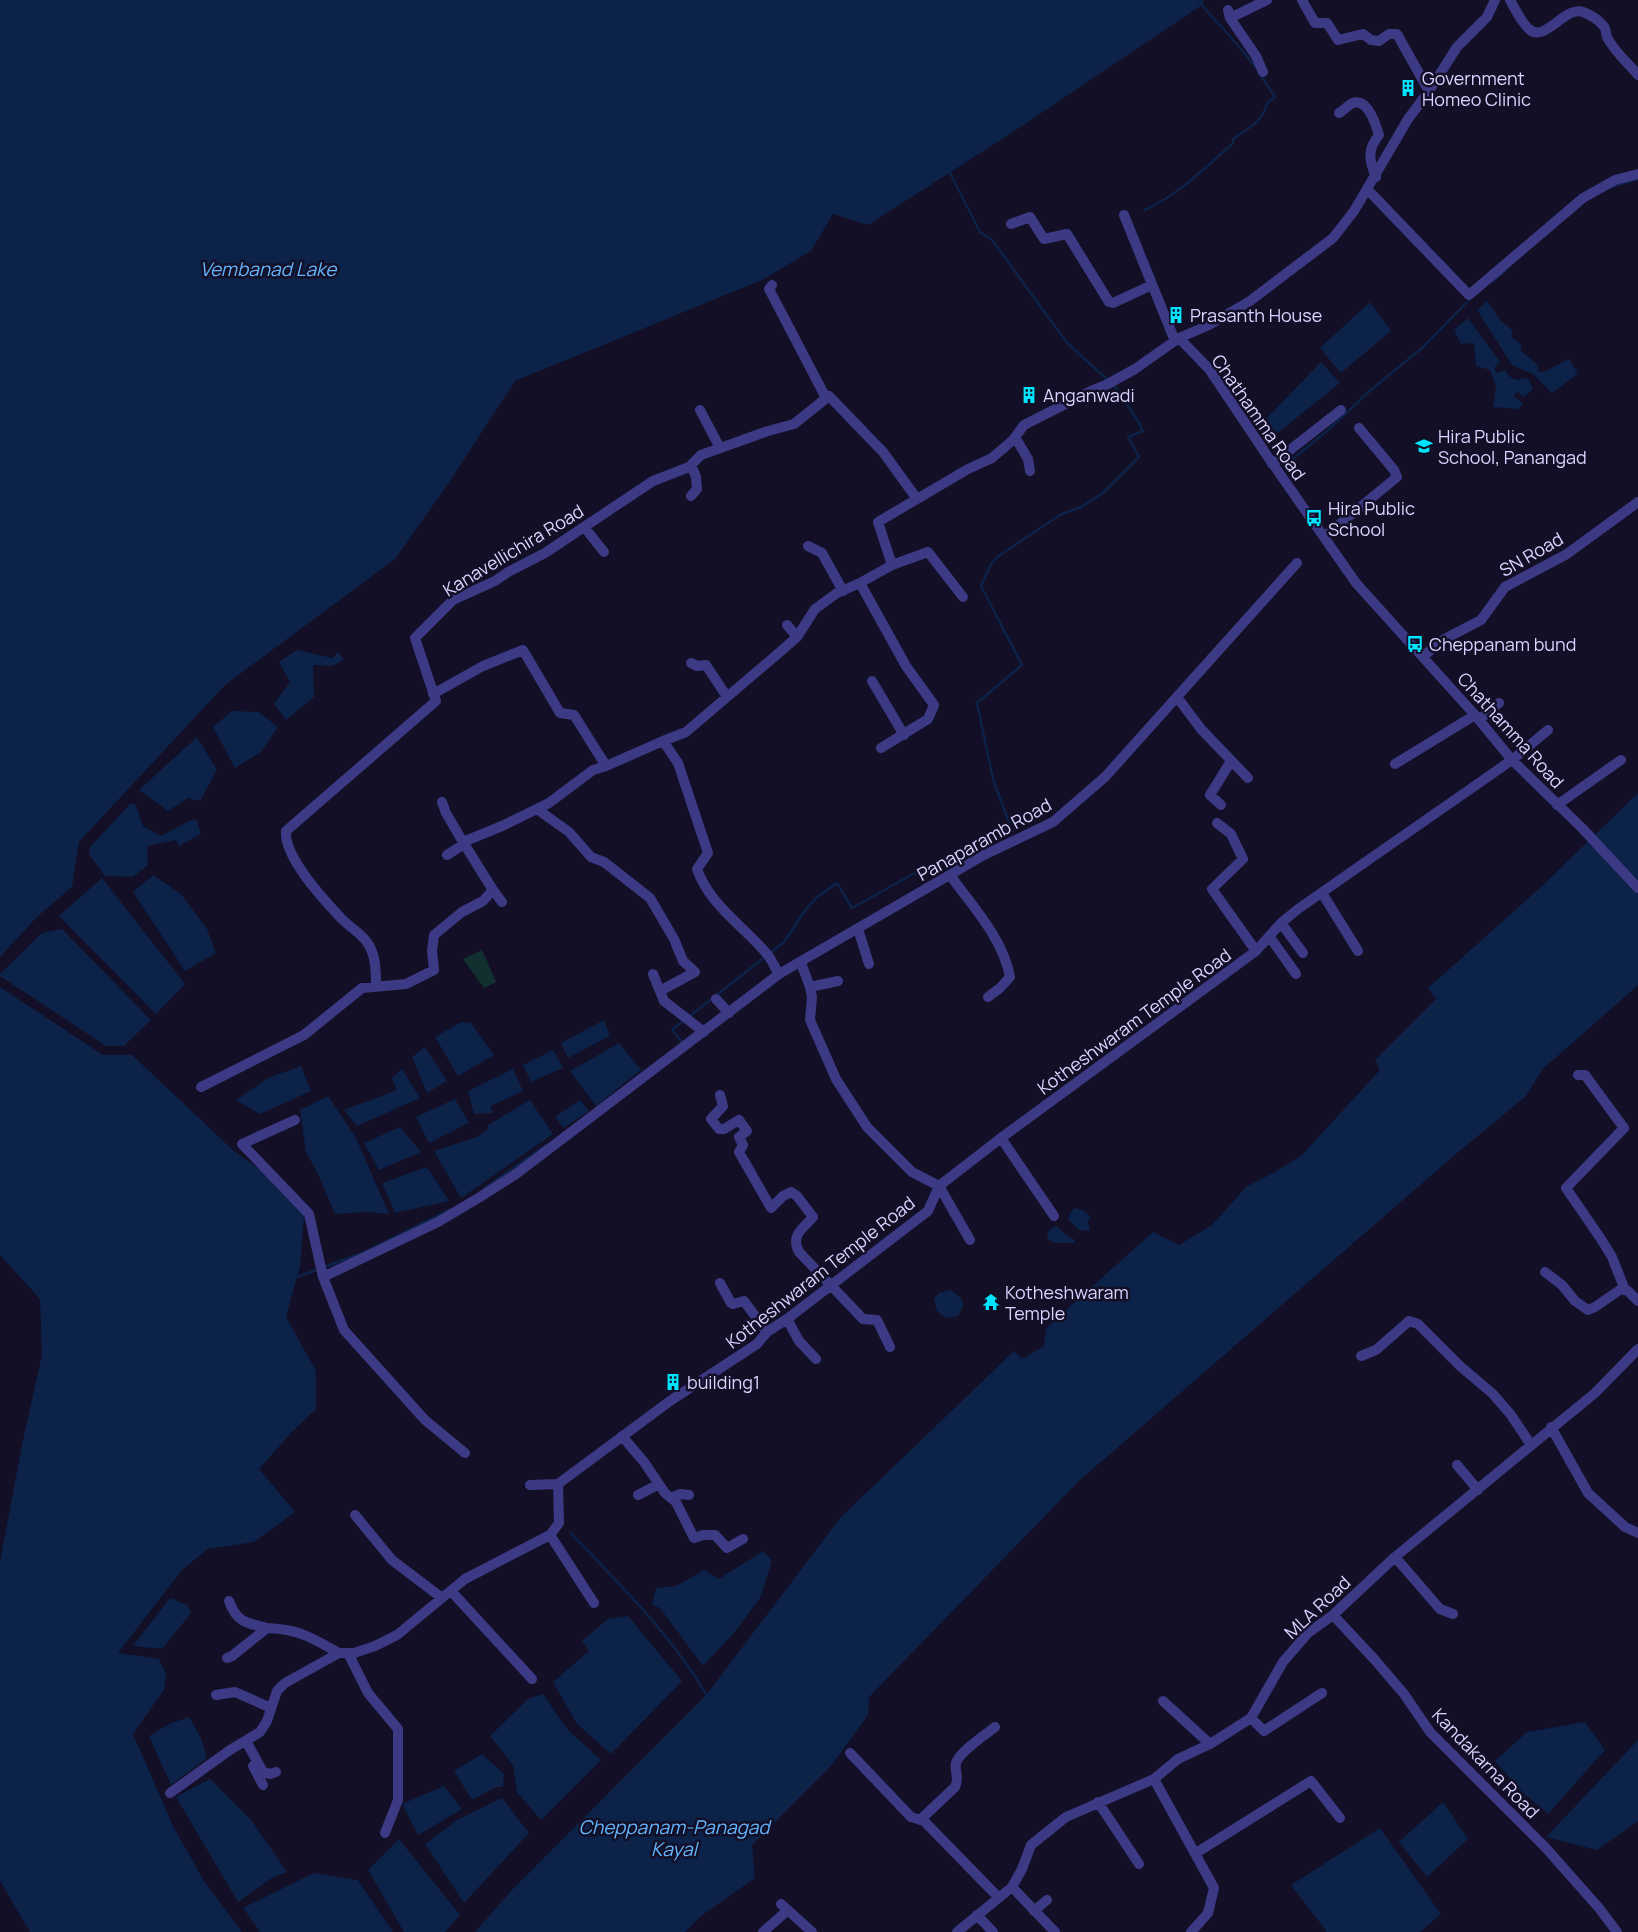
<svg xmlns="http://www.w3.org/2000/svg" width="1638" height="1932" font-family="Manrope,sans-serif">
  <rect width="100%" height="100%" fill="#130f26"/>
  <path fill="#12302f" d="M482,950L496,982L484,988L463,959Z"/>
  <path fill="#0c2248" d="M0,0H1204L1202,5L1013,132L868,225L833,214L811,251L762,280L515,381L446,487L395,559L225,685L79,842L72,887L37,917L0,957Z
    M1487,301L1501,321L1513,331L1511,337L1522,345L1520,350L1537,364L1538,371L1544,372L1569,359L1578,374L1552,393L1533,374L1512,365L1477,310Z
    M1370,302L1391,331L1341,373L1320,348Z
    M1468,318L1500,362L1494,368L1497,373L1505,370L1510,377L1517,380L1528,378L1533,390L1523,397L1517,391L1514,397L1523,403L1519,409L1493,407L1496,386L1490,370L1476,366L1474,343L1461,344L1454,330Z
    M1321,362L1340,383L1279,432L1266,438L1259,426Z
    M297,650L332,658L338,652L344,660L332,666L313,665L314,697L286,720L274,704L290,682L279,662Z
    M232,711L259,712L278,727L261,752L235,768L213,727Z
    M197,737L217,770L200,801L188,798L168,811L139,790Z
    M1638,793V985L1543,1069L1525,1097L1456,1154L1079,1481L869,1697L868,1715L831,1766L752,1845L755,1878L701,1916L685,1932H475L511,1891L707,1694L840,1518L1014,1351L1022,1359L1044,1346L1046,1328L1153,1232L1179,1245L1212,1225L1246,1187L1273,1173L1301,1156L1380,1070L1375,1060L1436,999L1428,988L1541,887Z
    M130,804H135L143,826L161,836L193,819L197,821L201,834L179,846L176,840L147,846L148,865L133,877L105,876L89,854L90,847Z
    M153,875L181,894L207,929L216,953L185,971L133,892Z
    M102,878L185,984L156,1014L59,916Z
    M62,929L151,1020L124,1046H106L0,976V974L42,933Z
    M0,987L103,1055H132L233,1150L270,1177L304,1215L300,1266L286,1317L316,1371V1409L292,1432L259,1469L295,1512L254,1542L208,1549L182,1570L118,1653L159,1659L166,1674L164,1690L133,1734L173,1826L204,1881L242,1932H30L0,1881V1561L23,1440L42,1355L40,1299L0,1255Z
    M604,1020L610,1036L568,1058L561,1043Z
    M461,1022L471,1023L494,1055L458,1076L435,1037Z
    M619,1043L641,1070L596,1106L570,1071Z
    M425,1047L447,1081L427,1093L412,1057Z
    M553,1050L563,1068L531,1082L523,1065Z
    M301,1066L311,1091L260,1114L236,1100L268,1078Z
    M402,1069L420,1098L357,1126L344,1110L397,1090L392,1078Z
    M513,1069L523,1091L491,1106L492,1113L474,1114L468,1091Z
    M328,1096L356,1138L389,1214L367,1212L335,1214L318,1174L306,1152L300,1110Z
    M455,1099L469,1123L429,1143L416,1117Z
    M530,1100L553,1134L461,1198L434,1151L477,1137L488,1129V1125Z
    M580,1100L589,1111L564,1128L555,1117Z
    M400,1127L421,1152L379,1170L364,1143Z
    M427,1167L449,1201L395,1213L382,1183Z
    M1075,1208C1081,1209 1087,1211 1090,1217L1087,1224L1089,1225L1090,1231L1079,1230L1068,1219L1071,1212Z
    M1057,1226L1065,1234L1075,1240V1243H1054L1048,1239L1047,1233L1052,1228Z
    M951,1290L962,1299L963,1306L958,1316L946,1318L937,1311L934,1299L939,1293Z
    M763,1551L772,1561L760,1598L734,1633L703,1666L660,1608L652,1605L656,1588L676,1586L704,1570L719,1579Z
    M170,1598L187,1605L191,1613L162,1649L133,1646Z
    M628,1616L682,1681L611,1754L577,1724L553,1682L589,1651L582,1641L608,1619Z
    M543,1694L567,1729L601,1760L541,1820L517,1792L513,1765L490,1736L528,1699Z
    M189,1717L201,1738L207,1758L171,1785L149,1736L169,1724Z
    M1585,1722L1605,1750L1548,1814L1522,1792L1495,1761L1527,1732Z
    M1638,1740V1821L1597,1850L1546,1837Z
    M482,1754L504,1774L503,1787H496L472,1800L454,1771Z
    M210,1779L251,1820L287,1872L272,1878L238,1902L176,1797Z
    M444,1786L462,1809L418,1835L402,1804Z
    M502,1798L529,1833L464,1903L425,1844L457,1820Z
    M1443,1802L1468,1839L1427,1877L1399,1842Z
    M1380,1828L1441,1914L1420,1932H1327L1291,1885Z
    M399,1839L460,1915L445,1932H404L368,1870Z
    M314,1873L358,1880L393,1932H260L243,1908Z"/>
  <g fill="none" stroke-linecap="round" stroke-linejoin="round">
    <path stroke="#0c2248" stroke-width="2.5" d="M1200,3C1219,25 1240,46 1257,69
      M948,169L980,232L992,240L1068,344L1108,380
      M1611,187L1638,179
      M1145,210C1178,195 1206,167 1233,143V139C1248,128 1263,122 1267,103L1275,97L1261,76
      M1492,282L1505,271
      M1289,462L1327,431L1373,388L1422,348L1470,299
      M770,953L784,942L804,912L816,898L837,883L852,908L915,873L938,865L978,842L1011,828L993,779L977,703L1022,665L981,586L991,564L997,557L1060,515L1083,506L1104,492L1139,457L1128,437L1143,431L1138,421L1115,387
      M690,1016L766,956
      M683,1043L672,1030L683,1021
      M485,1188L546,1145
      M324,1267L362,1253L451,1209
      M297,1277L319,1269
      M571,1533C619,1584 672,1635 707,1696"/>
    <path stroke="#3d3a85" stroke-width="10" d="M1302,0L1315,23H1327L1338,40L1363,34L1371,40L1379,41L1389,34H1397L1429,91
      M1495,0L1487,17L1457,47L1429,91L1408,119L1354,211L1333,238L1250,301L1209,325L1179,338L1209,369L1268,457L1356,583L1475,715L1512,760L1582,828L1638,888
      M1510,0C1515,9 1521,22 1529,29C1545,44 1565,5 1583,12C1591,15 1600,21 1605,28C1606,31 1606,36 1608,39C1615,52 1629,64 1638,75
      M1228,10L1230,18L1256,56L1263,72
      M1230,18L1267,0
      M1339,113C1343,111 1348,105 1353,103C1368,98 1376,125 1379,135C1367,149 1369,161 1376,177
      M1368,190L1469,295L1583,198L1615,180L1638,174
      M1124,215L1175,341
      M1011,224L1030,217L1044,239L1067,234L1109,302L1113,303L1152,285
      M772,285L769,289L826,398
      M700,410L720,448
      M1015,437L1028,459L1030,471
      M1272,464L1341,410
      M691,465L696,477L697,489L691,496
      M585,528L604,552
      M1324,537L1397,477L1394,470L1359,428
      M808,546L822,553L843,591
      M892,565L878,522L968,469L992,458L1013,440L1024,425L1091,391L1106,385L1135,369L1179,338
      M860,583L906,666L934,705L928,719L881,748
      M787,625L797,637
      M1423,657L1439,642L1481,620L1505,587L1567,554L1638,502
      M691,663L697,666L706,665L727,697
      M872,681L904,735
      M433,694L483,666L523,650L560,713L574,715L606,766
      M1177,697L1201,729L1248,778
      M1479,720L1499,703
      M663,741L686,732L781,651L797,637L815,609L837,593L860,583L892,565L928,552L963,597
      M1395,764L1475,715
      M442,802L446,813L463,842L461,846L447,855
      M1221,805L1210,795L1231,761
      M1557,805L1621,760
      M537,809L569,832L591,857L604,862L650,898L674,939L683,961L695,972L660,991
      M1217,823L1231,834L1243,859L1212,889L1256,951
      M950,875C972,906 1003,938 1010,977L1000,988L988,997
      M493,890L502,902
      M1322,893L1358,951
      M1281,923L1303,953
      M858,929L869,964
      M1269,936L1296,974
      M801,963L810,987L812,997L810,1020L836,1079L867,1127L912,1172L939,1186L970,1240
      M653,974L664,1001L704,1032
      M376,986C376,971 376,953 366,941C359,932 348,926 340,917C323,899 284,857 286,831L436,701L415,638L453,600L495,581L508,572L545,553L653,481L689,467L701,455L768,431L794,424L829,396L883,452L917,499
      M810,987L838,981
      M716,999L729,1013
      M1578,1075H1585L1624,1128L1566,1188L1601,1239L1612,1257L1625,1290
      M201,1087L304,1035L362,988L406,984L434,970L432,951L434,935L462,912L483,901L493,890L463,842L502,826L549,803L593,770L606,766L663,741L678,763L708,853L697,869C710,906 743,925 767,954C772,960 775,968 779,974
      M720,1095L723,1106L711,1119L719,1129H724L739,1120L747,1131L739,1137L743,1145L739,1152L771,1208L783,1196L791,1192L797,1196L813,1217C803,1229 790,1235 799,1252L863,1319L877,1320L890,1347
      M295,1120L242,1144L309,1214L323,1277L438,1222L480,1197L516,1174L779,974L984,855L1053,822L1105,777L1297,563
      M1001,1138L1054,1216
      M1545,1272L1562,1285L1575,1301L1588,1310L1595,1307L1621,1289L1628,1291L1638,1301
      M323,1277L344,1330L425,1420L465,1453
      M720,1283L731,1303L733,1304L744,1301L767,1332
      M787,1319L799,1341L816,1359
      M1361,1356L1376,1350L1409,1321L1418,1324L1460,1366L1493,1394L1511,1415L1531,1445
      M1551,1427L1588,1493L1625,1527L1638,1533
      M622,1436L644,1462L665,1493L676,1502L694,1538L703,1535H715L727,1548L743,1539
      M1457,1465L1478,1490
      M530,1485L558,1484
      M638,1495L659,1484
      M671,1498L680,1494L689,1495
      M355,1515L392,1560L442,1598
      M550,1535L594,1603
      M1395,1557L1440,1609L1453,1614
      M451,1591L532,1679
      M229,1601C237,1623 247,1623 267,1628
      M1333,1615L1375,1660L1404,1694L1430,1732L1545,1847L1599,1908L1617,1932
      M348,1653L368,1693L398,1729V1800L385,1833
      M227,1658L232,1656L267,1628C299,1629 312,1638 339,1653
      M216,1695L235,1692L271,1708
      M1163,1701L1210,1744
      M1251,1718L1264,1731L1322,1693
      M246,1741L263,1772L270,1774L276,1772
      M850,1753L911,1817L924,1821L999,1898
      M253,1766L263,1785
      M1154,1779L1214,1888L1208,1913L1191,1932
      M170,1793L230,1750L260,1732L267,1721L277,1691L285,1683L339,1653H354L375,1646L397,1635L465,1579L550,1535L559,1523L558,1484L670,1401L757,1344L767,1332L787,1319L928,1211L939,1186L1001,1138L1256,951L1281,923L1298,909L1512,760L1548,730
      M1098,1802L1139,1864
      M920,1820L955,1787C960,1777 954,1772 956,1763C959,1752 985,1735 995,1727
      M1196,1853L1311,1781L1340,1818
      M1012,1887L1055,1932
      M781,1904L812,1932
      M1034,1911L1047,1900
      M977,1915L993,1932
      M763,1932L788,1910
      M957,1932L1012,1887L1022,1869L1031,1845L1066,1817L1154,1779L1178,1759L1210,1744L1251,1718L1283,1662L1308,1633L1333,1615L1395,1557L1595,1393L1638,1349"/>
  </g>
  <defs>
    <g id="building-bare" transform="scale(1.35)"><path d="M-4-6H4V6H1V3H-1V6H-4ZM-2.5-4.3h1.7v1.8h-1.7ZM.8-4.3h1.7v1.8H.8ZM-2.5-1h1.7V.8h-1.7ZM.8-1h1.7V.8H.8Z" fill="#00e5ff" stroke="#130f26" stroke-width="2.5" paint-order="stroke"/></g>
    <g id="school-bare" transform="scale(1.35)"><path d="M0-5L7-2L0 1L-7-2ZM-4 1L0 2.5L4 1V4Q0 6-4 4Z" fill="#00e5ff" stroke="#130f26" stroke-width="2.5" paint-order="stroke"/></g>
    <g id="bus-bare" transform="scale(1.35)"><path d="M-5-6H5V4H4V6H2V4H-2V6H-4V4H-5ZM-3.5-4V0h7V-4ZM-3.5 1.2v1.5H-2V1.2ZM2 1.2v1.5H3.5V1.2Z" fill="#00e5ff" stroke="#130f26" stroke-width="2.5" paint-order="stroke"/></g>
    <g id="temple-bare" transform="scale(1.35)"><path d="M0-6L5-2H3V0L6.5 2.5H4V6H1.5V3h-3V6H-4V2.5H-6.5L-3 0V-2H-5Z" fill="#00e5ff" stroke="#130f26" stroke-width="2.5" paint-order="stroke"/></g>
  </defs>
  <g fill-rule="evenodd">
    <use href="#building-bare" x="1408" y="88"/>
    <use href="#building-bare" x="1176" y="315"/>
    <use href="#building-bare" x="1029" y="395"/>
    <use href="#school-bare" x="1424" y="446"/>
    <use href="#bus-bare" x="1314" y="518"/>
    <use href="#bus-bare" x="1415" y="644"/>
    <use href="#temple-bare" x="991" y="1302"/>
    <use href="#building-bare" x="673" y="1382"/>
  </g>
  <g text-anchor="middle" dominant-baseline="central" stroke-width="5" stroke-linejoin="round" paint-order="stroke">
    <g font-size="18" fill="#d9d4ff" stroke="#130f26" text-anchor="start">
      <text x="1422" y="78">Government<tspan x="1422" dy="21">Homeo Clinic</tspan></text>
      <text x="1190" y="315">Prasanth House</text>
      <text x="1043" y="395">Anganwadi</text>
      <text x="1438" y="436">Hira Public<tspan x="1438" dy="21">School, Panangad</tspan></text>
      <text x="1328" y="508">Hira Public<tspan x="1328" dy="21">School</tspan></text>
      <text x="1429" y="644">Cheppanam bund</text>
      <text x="1005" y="1292">Kotheshwaram<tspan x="1005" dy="21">Temple</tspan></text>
      <text x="687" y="1382">building1</text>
    </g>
    <g font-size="18" fill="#d9d4ff" stroke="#130f26">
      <text transform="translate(1259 417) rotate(55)">Chathamma Road</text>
      <text transform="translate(513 550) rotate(-31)">Kanavellichira Road</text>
      <text transform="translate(1531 554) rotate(-30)">SN Road</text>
      <text transform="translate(1511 730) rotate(48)">Chathamma Road</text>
      <text transform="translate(984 839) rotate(-29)">Panaparamb Road</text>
      <text transform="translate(1134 1021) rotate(-36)">Kotheshwaram Temple Road</text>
      <text transform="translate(820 1272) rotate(-38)">Kotheshwaram Temple Road</text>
      <text transform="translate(1317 1607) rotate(-43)">MLA Road</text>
      <text transform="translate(1486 1763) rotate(46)">Kandakarna Road</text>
    </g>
    <g font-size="19" font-style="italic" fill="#62b6ff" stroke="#130f26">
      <text x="268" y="269">Vembanad Lake</text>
      <text x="674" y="1827">Cheppanam-Panagad<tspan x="674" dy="22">Kayal</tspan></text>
    </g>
  </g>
</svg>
